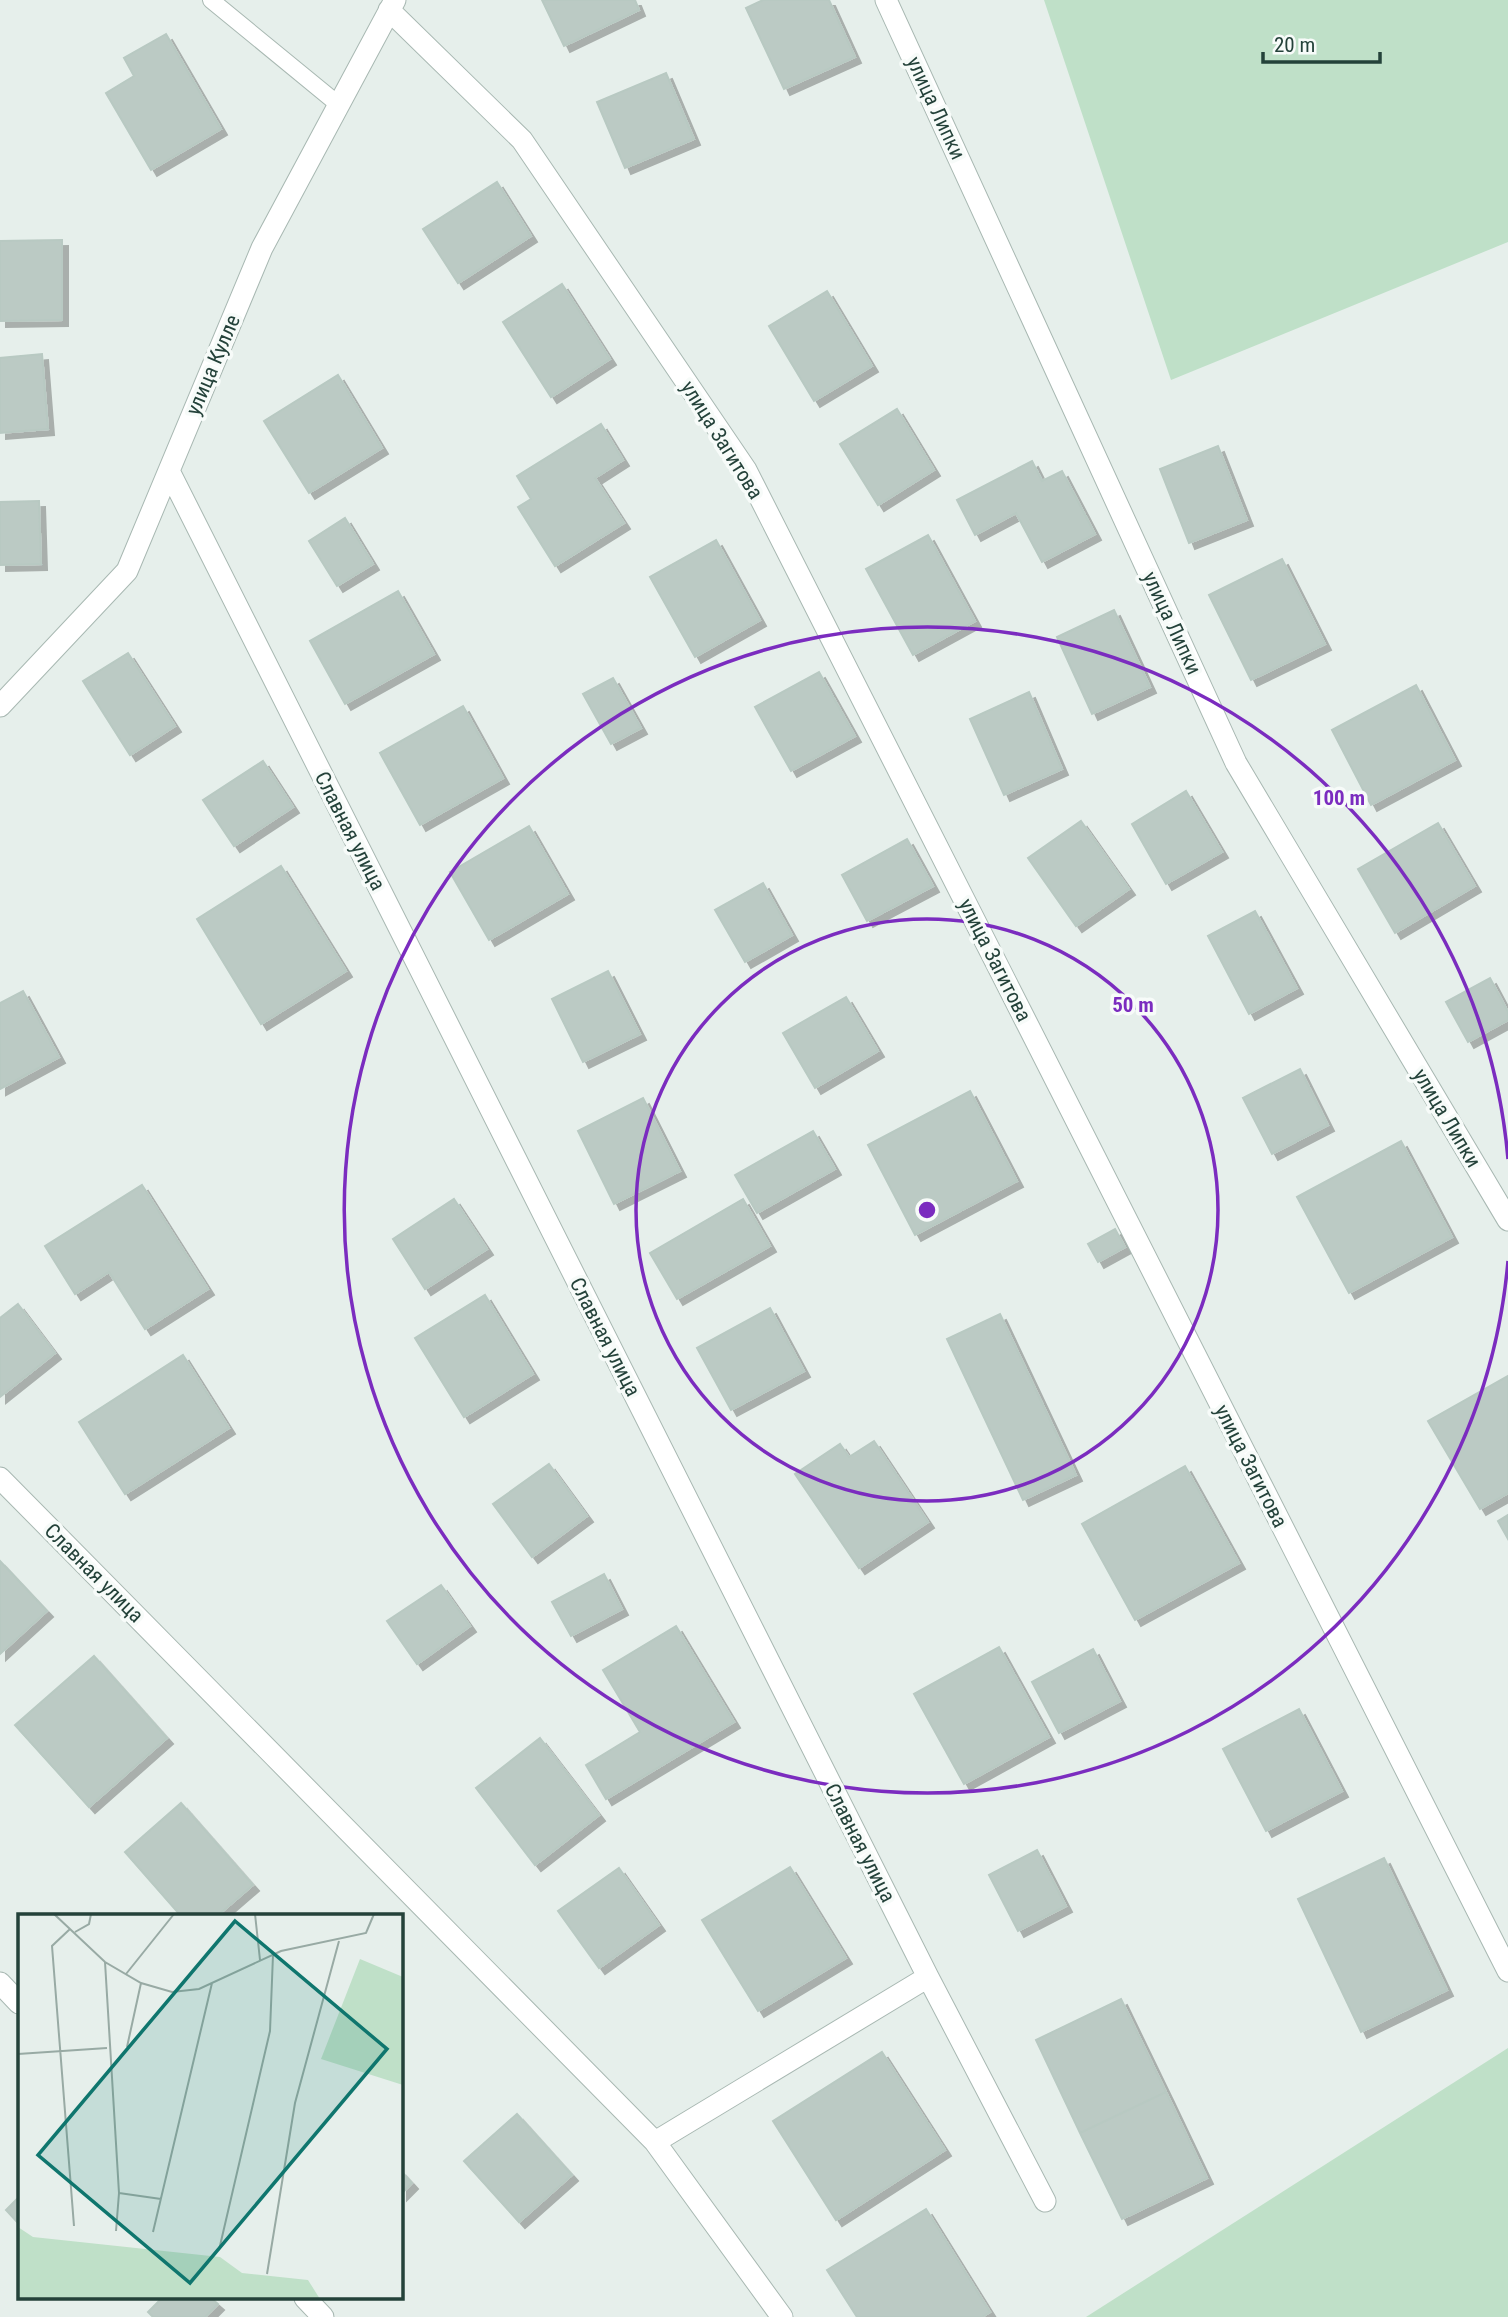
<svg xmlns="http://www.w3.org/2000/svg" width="1508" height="2317" font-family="'Roboto Condensed',sans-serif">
  <defs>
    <filter id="shadow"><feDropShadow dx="6" dy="6" stdDeviation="0" flood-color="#0004"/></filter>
  </defs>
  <rect width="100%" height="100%" fill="#e6efeb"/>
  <path fill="#bfe0c8" d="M1044,0H1508V242L1171,380Z
    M1508,2048V2317H1086Z"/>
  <path fill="#bbcac4" stroke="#b8c9c2" stroke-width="2" filter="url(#shadow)" d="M542,0H635L639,10L564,46Z
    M763,0H829L855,57L784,89L746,8Z
    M166,34L221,129L151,170L106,93L134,76L124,58Z
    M666,73L694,139L625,168L597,102Z
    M497,182L531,236L458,283L423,229Z
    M62,240V320L0,321V241Z
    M562,284L610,359L551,397L503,322Z
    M827,291L872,366L814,401L769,326Z
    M42,354L48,429L0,433V358Z
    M338,375L382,448L309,493L264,421Z
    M897,409L934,470L878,505L840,444Z
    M601,424L623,460L595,478L624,523L555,566L518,507L531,499L517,476Z
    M1218,446L1247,520L1189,543L1160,469Z
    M1032,461L1042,481L1062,471L1095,534L1042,562L1016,513L975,535L957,500Z
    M39,501L41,564L0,565V502Z
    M345,518L373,564L337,586L309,541Z
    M928,535L975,621L913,655L866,569Z
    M716,540L760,620L695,657L650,577Z
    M1282,559L1325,644L1251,680L1209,595Z
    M398,591L434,654L345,704L310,641Z
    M1114,610L1150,687L1092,714L1057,637Z
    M128,653L175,726L130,755L83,681Z
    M819,672L855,736L791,771L755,707Z
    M613,678L641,728L611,744L583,694Z
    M1416,685L1455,760L1371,805L1332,730Z
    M1029,692L1062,769L1004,795L970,719Z
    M463,706L503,778L420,825L380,753Z
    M263,761L293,807L234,846L203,800Z
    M1186,791L1222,852L1166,884L1132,824Z
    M1081,821L1129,889L1076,926L1028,858Z
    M1438,823L1475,886L1395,933L1358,869Z
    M529,826L568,894L489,940L450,872Z
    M907,839L933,886L867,921L842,875Z
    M281,866L346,971L261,1024L197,919Z
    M763,883L792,935L745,962L715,910Z
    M1255,911L1297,988L1249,1014L1208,936Z
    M608,971L640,1034L583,1062L552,999Z
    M1490,978L1508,1012V1020L1468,1042L1446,1002Z
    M23,991L59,1057L0,1089V1003Z
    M846,997L878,1051L815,1088L783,1033Z
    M1300,1069L1328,1125L1272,1154L1243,1098Z
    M970,1091L1017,1181L915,1235L868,1145Z
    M643,1098L680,1171L614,1204L578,1131Z
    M813,1131L835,1169L757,1213L735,1175Z
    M1401,1141L1452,1237L1349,1293L1297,1197Z
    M142,1185L208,1289L145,1329L109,1272L75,1294L45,1246Z
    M454,1199L487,1249L425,1289L393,1239Z
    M743,1199L770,1246L677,1299L650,1253Z
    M1115,1229L1125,1247L1098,1262L1088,1244Z
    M485,1295L533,1374L464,1417L415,1338Z
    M18,1304L55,1353L0,1397V1318Z
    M770,1308L804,1371L731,1410L697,1348Z
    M1000,1314L1076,1475L1023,1500L947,1339Z
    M183,1355L229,1428L125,1494L79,1422Z
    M1508,1376V1493L1480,1509L1428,1421Z
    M874,1441L928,1522L859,1568L795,1474L840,1444L849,1457Z
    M549,1464L587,1516L532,1557L493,1504Z
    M1185,1466L1239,1563L1135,1620L1082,1524Z
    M1508,1515V1539L1498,1521Z
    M0,1561L47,1611L0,1654Z
    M604,1574L622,1609L571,1636L552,1602Z
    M441,1585L470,1626L417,1664L387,1621Z
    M676,1626L734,1722L606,1799L586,1765L640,1732L603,1670Z
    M999,1647L1049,1737L964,1784L914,1694Z
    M1093,1649L1120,1701L1059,1733L1032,1682Z
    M94,1656L167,1738L89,1807L15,1725Z
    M1299,1709L1342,1791L1266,1831L1223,1749Z
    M540,1738L599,1815L535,1865L476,1788Z
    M181,1803L253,1885L217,1916H181L125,1852Z
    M1037,1850L1066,1906L1018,1931L989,1875Z
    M1384,1858L1447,1990L1361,2032L1298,1899Z
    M790,1867L846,1958L758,2011L702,1920Z
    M619,1868L659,1925L599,1968L558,1911Z
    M1121,1999L1166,2092L1080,2133L1036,2040Z
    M882,2052L945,2150L836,2220L773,2121Z
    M1166,2092L1207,2178L1122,2219L1080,2133Z
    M517,2114L572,2175L519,2222L464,2161Z
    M401,2171L412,2183L401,2194Z
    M19,2197V2224L6,2210Z
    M926,2209L990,2312L982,2317H857L827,2270Z
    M162,2298H211L218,2304L205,2317H153L148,2312Z"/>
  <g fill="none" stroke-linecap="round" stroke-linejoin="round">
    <g stroke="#a8b8b2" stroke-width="18">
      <path id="service" d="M211,0L339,105"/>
    </g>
    <g stroke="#a8b8b2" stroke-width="23">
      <path id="minor" d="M886,0L1236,763L1508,1220
        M389,10L522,140L746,470L1508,1971
        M169,471L928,1977L1045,2201
        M0,706L127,571L262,248L395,0
        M0,1478L655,2142L782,2317
        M0,1983L19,2003
        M655,2142L928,1977
        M305,2298L323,2317"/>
    </g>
    <use href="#service" stroke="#fff" stroke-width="16"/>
    <use href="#minor" stroke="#fff" stroke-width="21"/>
  </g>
  <g fill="none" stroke="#7b2cbf" stroke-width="3.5">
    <circle cx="927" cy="1210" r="291"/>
    <path d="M1508 1261A583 583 0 1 1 1508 1159"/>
  </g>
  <g text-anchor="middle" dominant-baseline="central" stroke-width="7" stroke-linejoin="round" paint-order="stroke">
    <g font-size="21" fill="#24423a" stroke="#f7fbf9">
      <text transform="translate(936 108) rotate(65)">улица Липки</text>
      <text transform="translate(213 365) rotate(-67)">улица Кулле</text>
      <text transform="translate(722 440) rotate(58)">улица Загитова</text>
      <text transform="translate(1172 623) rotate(65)">улица Липки</text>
      <text transform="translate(350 831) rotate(63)">Славная улица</text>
      <text transform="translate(995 960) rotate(63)">улица Загитова</text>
      <text transform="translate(1447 1118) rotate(59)">улица Липки</text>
      <text transform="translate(605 1337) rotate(63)">Славная улица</text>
      <text transform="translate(1251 1466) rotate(63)">улица Загитова</text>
      <text transform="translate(94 1573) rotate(45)">Славная улица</text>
      <text transform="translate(860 1843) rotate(63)">Славная улица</text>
    </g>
  </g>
  <g transform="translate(18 1914)">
    <rect width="385" height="385" fill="#e6efeb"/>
    <path d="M342,45L385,63V171L303,145ZM0,313L15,323L202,343L224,359L290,366L302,385H0Z" fill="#bfe0c8"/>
    <path fill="none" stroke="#98aaa4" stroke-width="2" d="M36,0L87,48L123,69L154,78L181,75L263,37L348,19L356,0M237,0L242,46M52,15L34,32L56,312M57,18L71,10L73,0M87,48L101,279L98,317M108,60L156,0M109,133L123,69M0,140L89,134M101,279L143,285M135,318L194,69M201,336L252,117L255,41M249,360L277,189L321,27"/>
    <path fill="#0f766e" fill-opacity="0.15" stroke="#0f766e" stroke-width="3.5" d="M217,7L369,135L172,369L20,241Z"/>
    <rect width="385" height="385" fill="none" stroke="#24423a" stroke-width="3.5"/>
  </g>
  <circle cx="927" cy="1210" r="10" fill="#7b2cbf" stroke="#f7fbf9" stroke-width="3.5"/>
  <g font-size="21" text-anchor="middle" font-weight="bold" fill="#7b2cbf" stroke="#f7fbf9" stroke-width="7" stroke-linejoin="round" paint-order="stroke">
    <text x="1339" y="805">100 m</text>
    <text x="1133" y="1012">50 m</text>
  </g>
  <path d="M1263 52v10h117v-10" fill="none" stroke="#24423a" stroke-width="3.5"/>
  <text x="1274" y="52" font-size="21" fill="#24423a" stroke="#f7fbf9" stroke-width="5" paint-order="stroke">20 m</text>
</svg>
